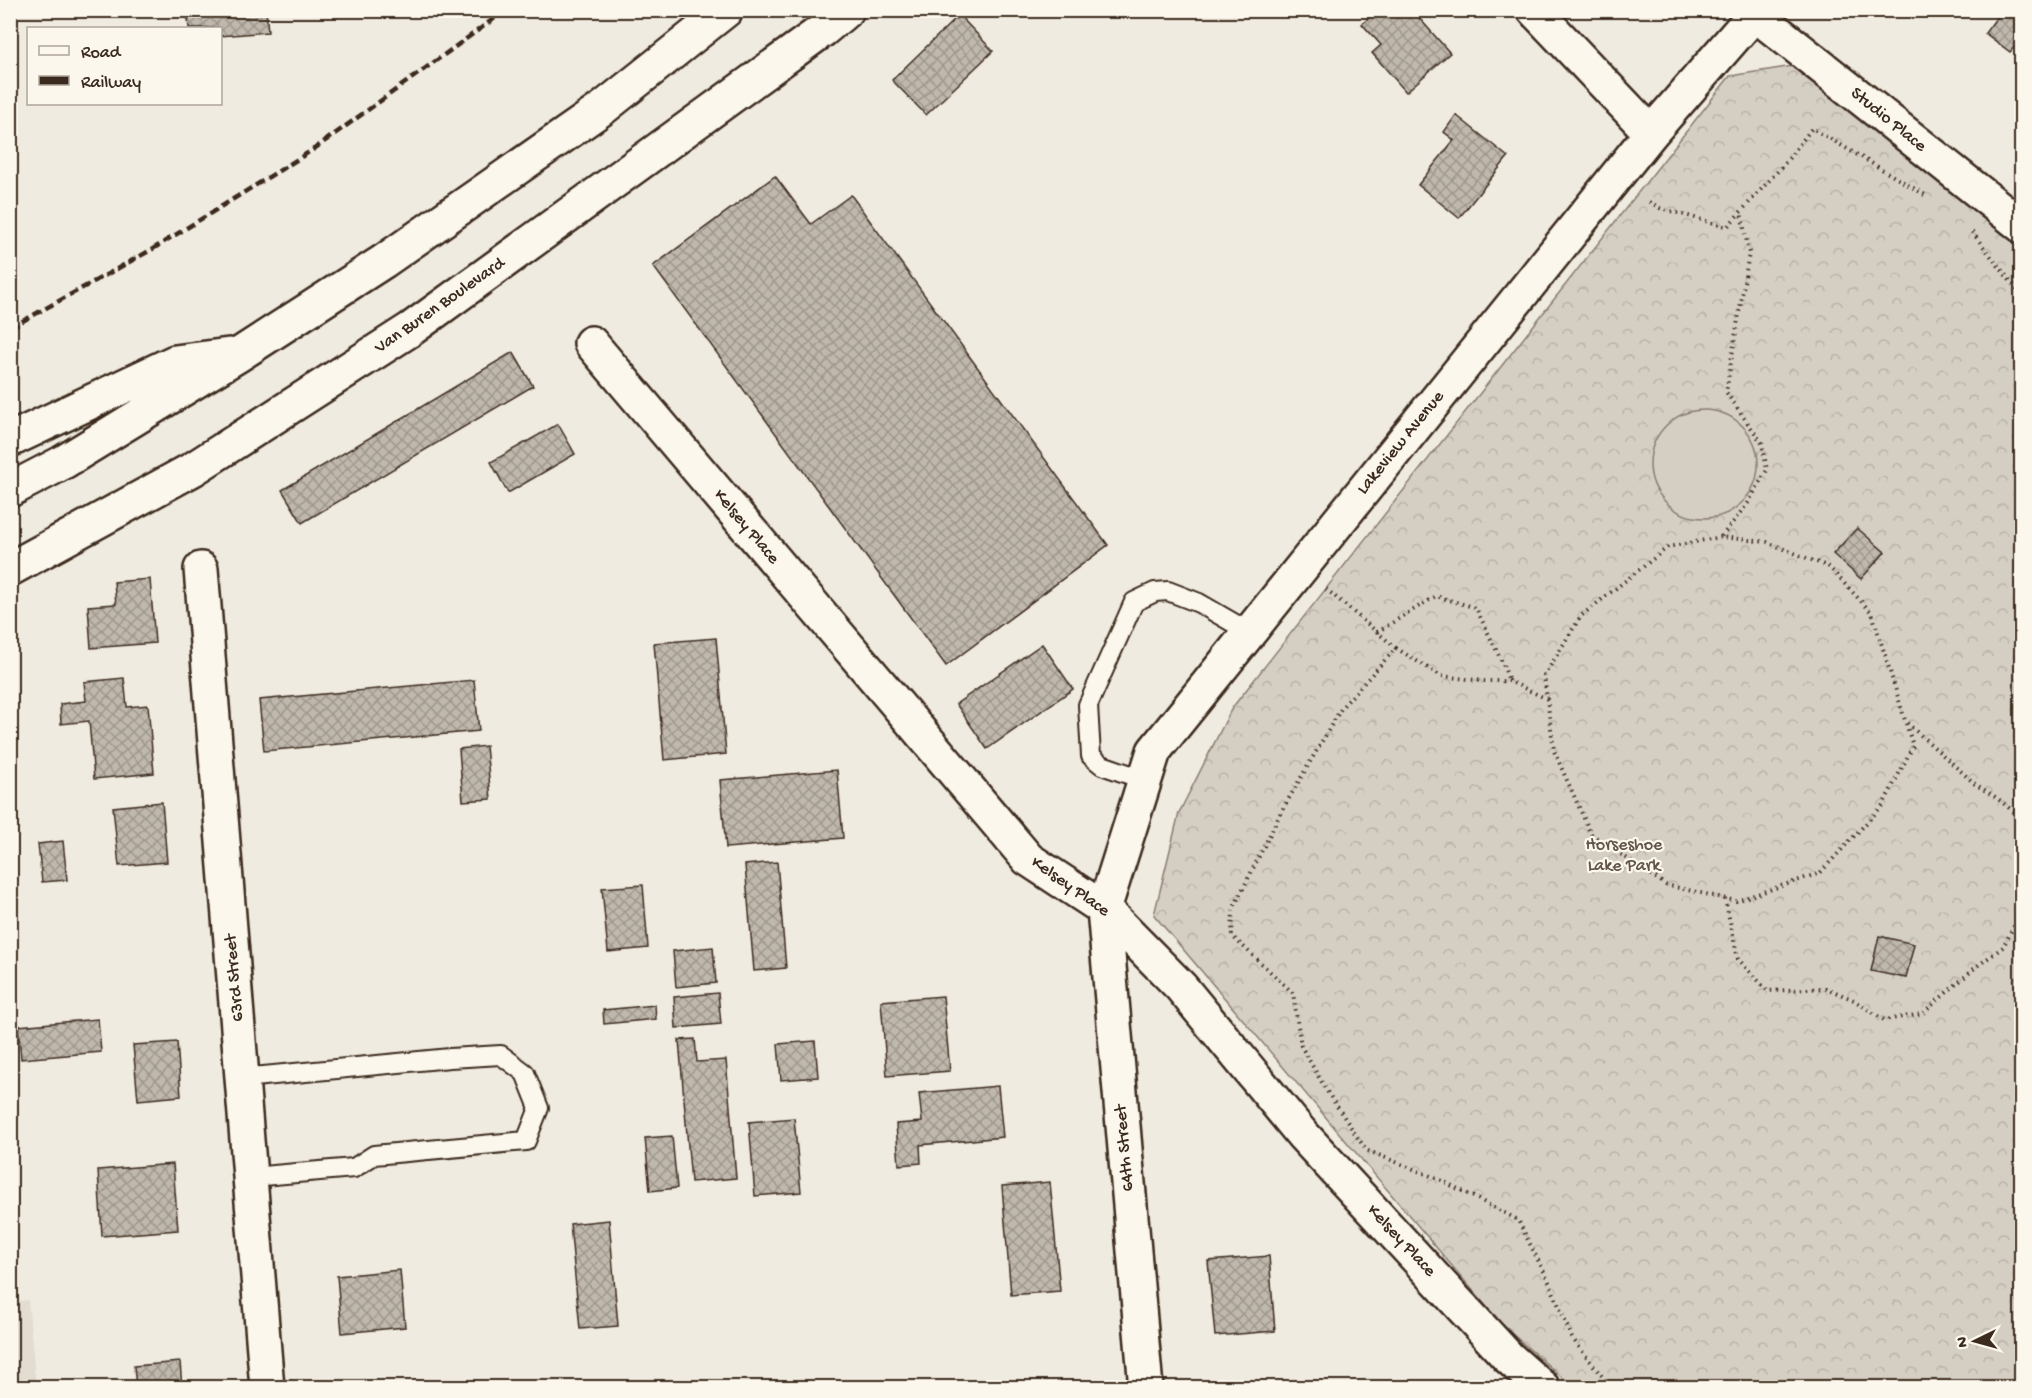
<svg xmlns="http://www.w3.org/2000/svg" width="2032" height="1398" font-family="'Gochi Hand',sans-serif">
  <defs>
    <pattern id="forest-crowns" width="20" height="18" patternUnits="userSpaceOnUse" patternTransform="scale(1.5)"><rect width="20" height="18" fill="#d5cec3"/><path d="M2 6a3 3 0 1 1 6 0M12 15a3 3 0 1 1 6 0" fill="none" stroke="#b8b1a7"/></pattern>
    <pattern id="building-cross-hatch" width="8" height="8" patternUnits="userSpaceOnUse" patternTransform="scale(1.5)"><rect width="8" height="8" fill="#c0b8ad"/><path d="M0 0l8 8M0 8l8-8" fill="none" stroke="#9d968c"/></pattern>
  </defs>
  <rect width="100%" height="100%" fill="#f0ebe0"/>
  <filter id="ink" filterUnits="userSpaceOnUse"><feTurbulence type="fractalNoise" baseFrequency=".0167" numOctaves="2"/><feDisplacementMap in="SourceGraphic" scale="12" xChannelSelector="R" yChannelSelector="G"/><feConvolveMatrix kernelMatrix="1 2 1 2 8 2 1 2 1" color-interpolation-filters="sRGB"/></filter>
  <g filter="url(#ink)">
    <path fill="#e2dcd1" d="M28,1300L36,1387H11V1302Z"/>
    <path fill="url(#forest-crowns)" stroke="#887c70" stroke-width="1.5" d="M1800,65L2021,247V1387H1573L1503,1326L1154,915L1179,813L1232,708L1730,76Z"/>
    <path fill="#d5cec3" stroke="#887c70" stroke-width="1.5" d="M1650 464a54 54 0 1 1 108 0a54 54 0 1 1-108 0Z"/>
    <path fill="url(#building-cross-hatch)" stroke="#3b2a1e" stroke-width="1.5" d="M198,10H266L268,32L220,36V28H189L187,11Z
      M1378,10H1412L1450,53L1406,92L1372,53L1381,45L1362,24Z
      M2002,10H2022V38L2010,52L1985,33Z
      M959,15L993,51L926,115L892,80Z
      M1456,115L1508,157L1459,218L1418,185L1454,140L1444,132Z
      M775,176L811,224L851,195L1108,545L946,666L653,266Z
      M513,352L533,386L302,523L282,490Z
      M558,424L575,454L508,493L491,462Z
      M1857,528L1885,552L1861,579L1833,554Z
      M150,579L155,643L91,648L88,606L116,604L114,582Z
      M716,638L726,754L664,760L654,643Z
      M1042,644L1073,689L987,749L956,704Z
      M124,678L127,707L148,705L154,773L94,779L89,721L61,724L60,704L86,701L84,682Z
      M474,680L479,731L264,751L259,700Z
      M486,746L491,799L463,801L459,749Z
      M837,770L843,838L726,848L720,780Z
      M162,802L167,862L119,866L113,807Z
      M63,841L67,880L42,882L38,844Z
      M777,862L786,968L754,971L745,865Z
      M643,885L648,948L608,952L602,888Z
      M1879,936L1914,944L1906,978L1871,971Z
      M713,947L716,983L676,987L673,951Z
      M718,993L721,1024L676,1028L674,997Z
      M943,996L950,1071L887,1076L881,1001Z
      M655,1005L656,1019L604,1024L603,1010Z
      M98,1019L101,1052L21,1059L18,1026Z
      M695,1039L697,1062L726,1060L736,1178L691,1182L679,1040Z
      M815,1041L818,1077L781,1080L778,1044Z
      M177,1042L181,1096L138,1100L133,1045Z
      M998,1086L1003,1137L920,1145L921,1163L899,1165L896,1124L922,1122L919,1093Z
      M794,1118L801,1192L755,1196L749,1122Z
      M672,1136L677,1188L650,1191L645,1138Z
      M173,1164L178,1230L102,1236L98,1170Z
      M1050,1182L1060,1291L1011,1295L1002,1186Z
      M609,1220L618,1326L580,1329L570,1224Z
      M1269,1256L1275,1331L1215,1336L1208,1261Z
      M400,1270L405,1327L342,1333L337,1276Z
      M180,1362L182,1388H136L134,1366Z"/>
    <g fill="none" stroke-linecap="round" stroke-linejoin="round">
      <g stroke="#3b2a1e" stroke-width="22">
        <path id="lane" d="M1145,780L1102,765L1091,756L1088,705L1134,602L1155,592L1168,591L1199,603L1249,632
          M243,1078L450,1058L501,1055L525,1073L539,1108L526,1141L374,1155L354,1168L251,1177"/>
      </g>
      <g stroke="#3b2a1e" stroke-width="38">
        <path id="street" d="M1534,10L1651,133
          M1755,14L2022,226
          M591,343L1028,859L1104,909L1181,987L1302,1134L1508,1357L1543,1388
          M201,569L267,1388
          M1146,1388L1104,909L1154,751L1651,133L1758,10"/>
      </g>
      <g stroke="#3b2a1e" stroke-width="38">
        <path id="primary" d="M10,440L175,362L229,355
          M10,490L62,463L240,354L384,261L603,108L726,10
          M10,569L193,469L411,329L823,30L847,10"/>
      </g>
      <path stroke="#3b2a1e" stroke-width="4" stroke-dasharray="1.5 4.5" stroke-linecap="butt" d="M1649,202L1660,208L1727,227L1786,162L1812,128L1927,196
        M1972,232L2022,296
        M1721,537L1668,547L1581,616L1544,676L1554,751L1591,834L1666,885L1736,901L1820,873L1883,805L1913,746L1872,613L1829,567L1767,542L1721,537L1748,503L1767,470L1762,443L1726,392L1749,253L1741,213
        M1326,589L1396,648L1342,707L1281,812L1233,909L1232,936L1293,993L1301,1046L1328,1093L1366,1150L1441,1180L1518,1220L1550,1284L1572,1338L1605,1380L1629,1388
        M1377,632L1436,596L1476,608L1503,664L1509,681
        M1396,648L1441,676L1484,681H1509L1547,699
        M1907,723L1975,784L1997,798L2020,817L2022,828
        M1725,899L1738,959L1768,991L1826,988L1854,1000L1884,1020L1922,1014L1976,967L2003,947L2022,911"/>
      <use href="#lane" stroke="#fbf7ec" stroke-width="18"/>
      <use href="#street" stroke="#fbf7ec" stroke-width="33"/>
      <use href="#primary" stroke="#fbf7ec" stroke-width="33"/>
      <path stroke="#3b2a1e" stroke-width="4.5" stroke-dasharray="9 4.5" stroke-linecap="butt" d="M10,328L151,250L314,149L506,10"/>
    </g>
  </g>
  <g text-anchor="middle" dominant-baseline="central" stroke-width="4.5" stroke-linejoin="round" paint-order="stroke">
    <g font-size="18" fill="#3b2a1e" stroke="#fbf7ec">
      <text transform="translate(1888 120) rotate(39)">Studio Place</text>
      <text transform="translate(440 306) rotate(-35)">Van Buren Boulevard</text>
      <text transform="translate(1401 443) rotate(-51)">Lakeview Avenue</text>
      <text transform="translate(746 527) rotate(50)">Kelsey Place</text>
      <text transform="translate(1070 887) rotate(35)">Kelsey Place</text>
      <text transform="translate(235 978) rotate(-95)">63rd Street</text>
      <text transform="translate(1125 1148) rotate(-95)">64th Street</text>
      <text transform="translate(1401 1241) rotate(47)">Kelsey Place</text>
    </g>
    <g font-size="18" fill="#625347" stroke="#fbf7ec">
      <text x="1624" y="845">Horseshoe<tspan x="1624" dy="21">Lake Park</tspan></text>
    </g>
  </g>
  <rect width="2032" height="1398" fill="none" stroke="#fbf7ec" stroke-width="36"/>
  <rect x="18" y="18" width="1996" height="1362" fill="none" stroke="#3b2a1e" stroke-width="2" filter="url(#ink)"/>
  <rect x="27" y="27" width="195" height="78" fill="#fbf7ec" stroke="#aea59a" stroke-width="1.5"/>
  <rect x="39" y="46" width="30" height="9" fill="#fbf7ec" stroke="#aea59a" stroke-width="1.5"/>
  <text x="81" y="57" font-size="18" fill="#3b2a1e">Road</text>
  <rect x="39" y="76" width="30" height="9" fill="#3b2a1e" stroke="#aea59a" stroke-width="1.5"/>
  <text x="81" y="87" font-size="18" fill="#3b2a1e">Railway</text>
  <g transform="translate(1975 1341) rotate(265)" stroke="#fbf7ec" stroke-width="4.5" paint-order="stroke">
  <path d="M0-4.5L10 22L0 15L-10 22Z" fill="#3b2a1e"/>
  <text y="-9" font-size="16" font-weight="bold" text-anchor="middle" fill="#3b2a1e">N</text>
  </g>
</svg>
